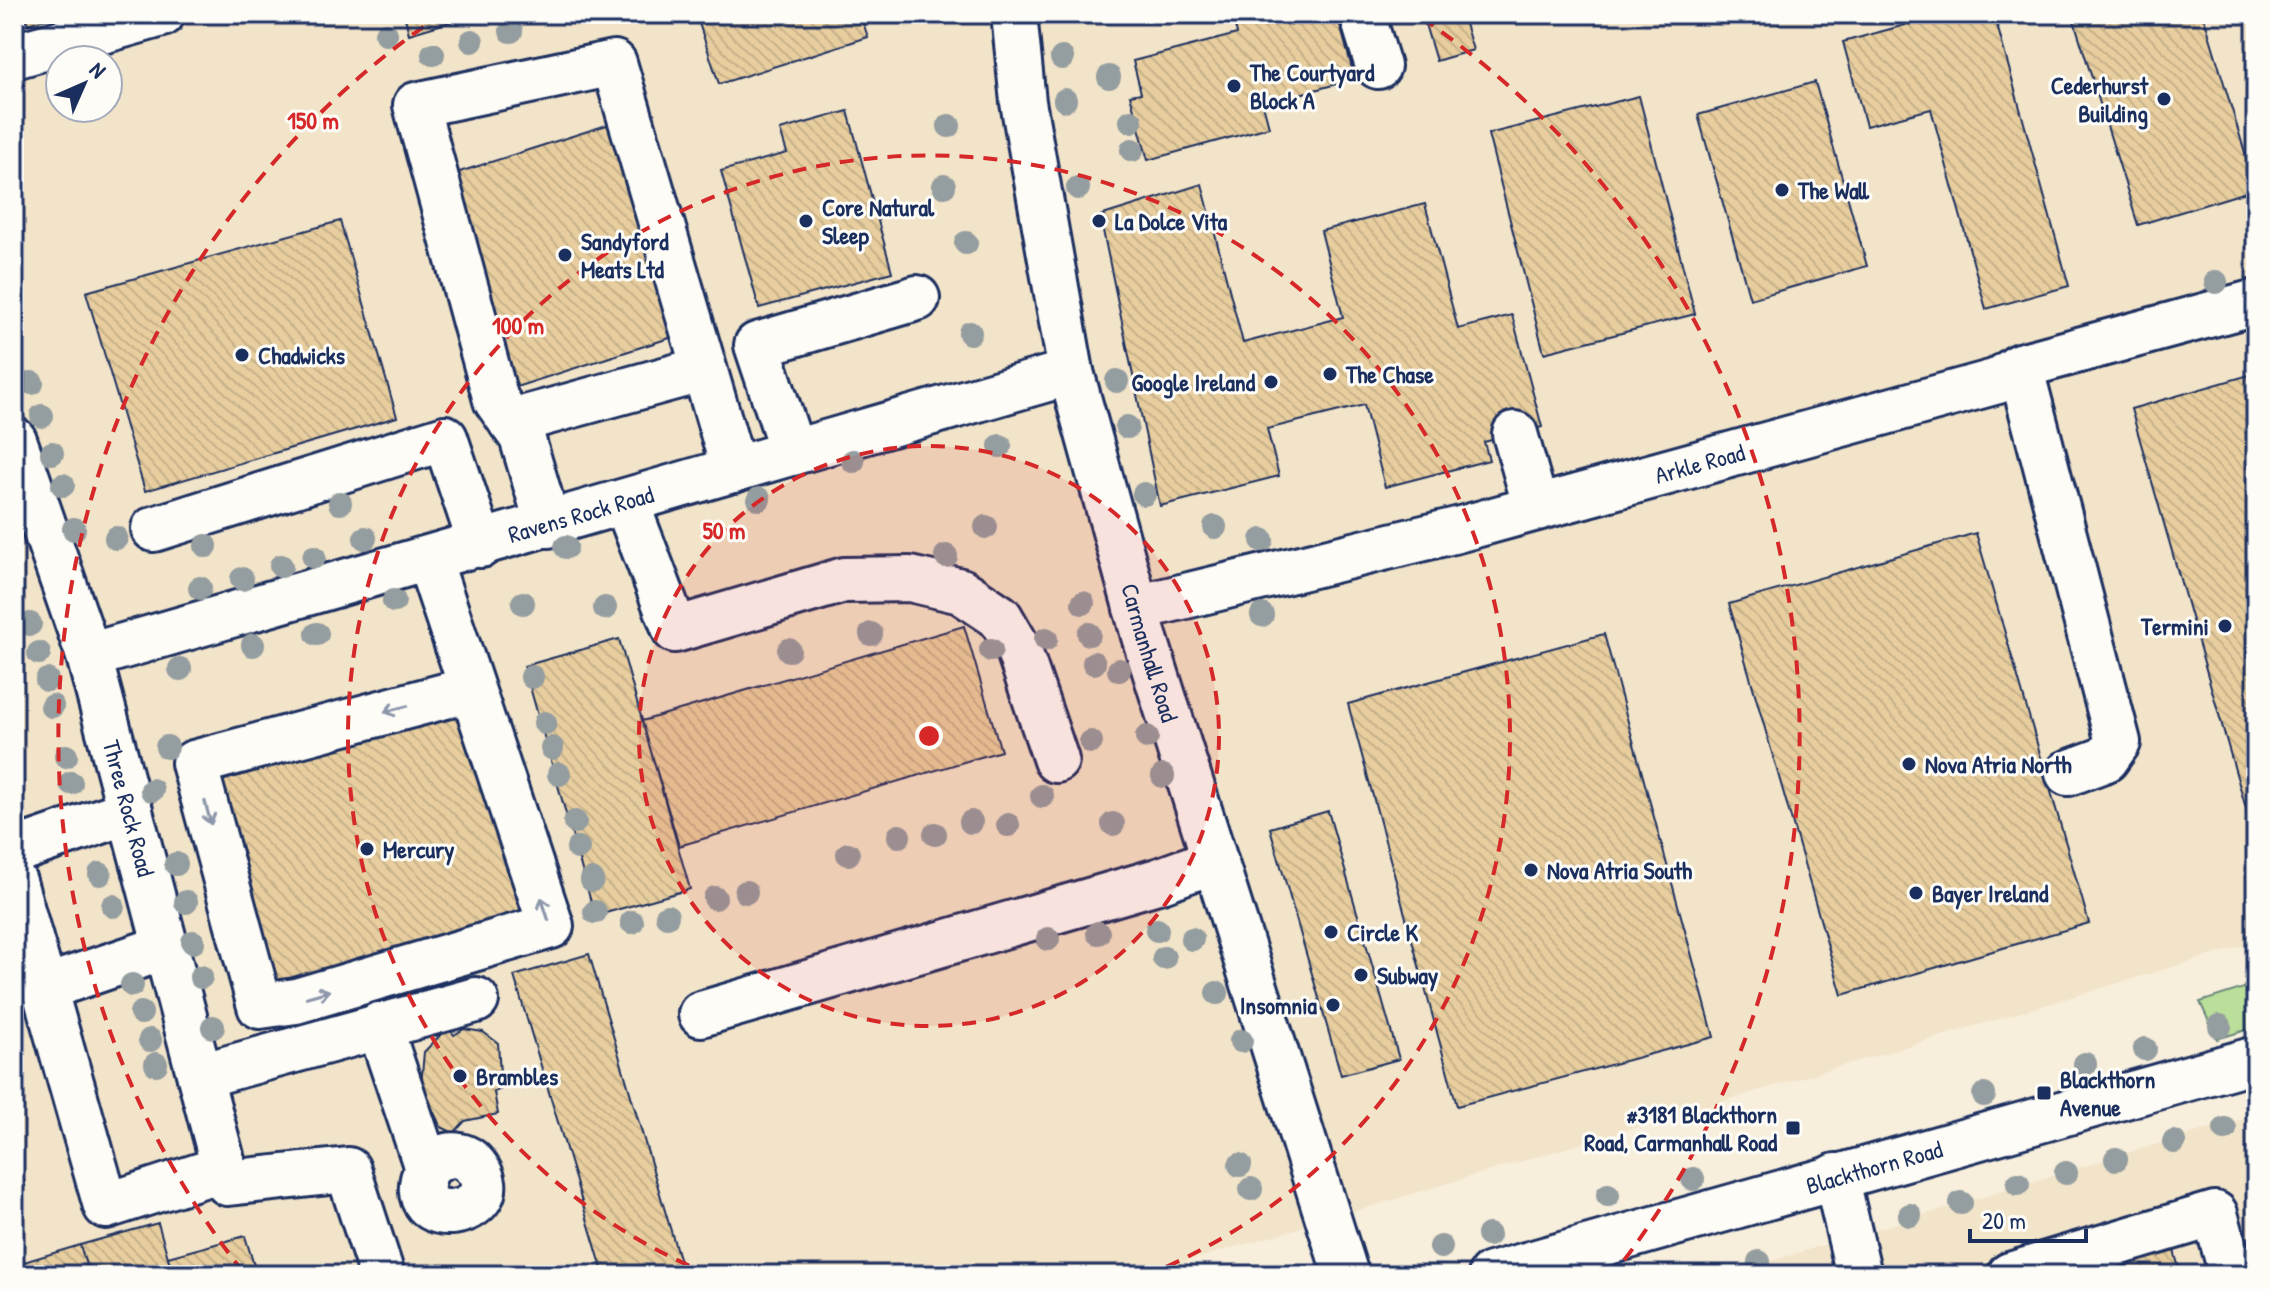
<svg xmlns="http://www.w3.org/2000/svg" width="2270" height="1289" font-family="'Patrick Hand',sans-serif">
  <defs>
    <pattern id="building-back-hatch" width="6" height="6" patternUnits="userSpaceOnUse" patternTransform="scale(2)"><rect width="6" height="6" fill="#e8ce9e"/><path d="M-1 5l2 2M0 0l6 6M5-1l2 2" fill="none" stroke="#c6b18a"/></pattern>
  </defs>
  <rect width="100%" height="100%" fill="#f7eedc"/>
  <filter id="ink" filterUnits="userSpaceOnUse"><feTurbulence type="fractalNoise" baseFrequency=".0125" numOctaves="2"/><feDisplacementMap in="SourceGraphic" scale="16" xChannelSelector="R" yChannelSelector="G"/><feConvolveMatrix kernelMatrix="1 2 1 2 8 2 1 2 1" color-interpolation-filters="sRGB"/></filter>
  <g filter="url(#ink)">
    <path fill="#f2e4c9" fill-rule="evenodd" d="M14,14H2256V942L1141,1275H14ZM60,60H108V108H60Z
      M2256,1116V1275H1725L2214,1127Z"/>
    <path fill="#badf9a" stroke="#6a877c" stroke-width="2" d="M2256,984V1027L2217,1039L2200,1002Z"/>
    <path fill="url(#building-back-hatch)" stroke="#1b2f5e" stroke-width="2" d="M25,14H62L28,24Z
      M404,14H477L409,34Z
      M696,14H860L868,37L719,84Z
      M1232,14H1337L1355,79L1263,104L1269,127L1148,160L1130,95L1141,93L1133,61L1237,34Z
      M1422,14H1462L1473,50L1436,61Z
      M1902,14H1994L2069,286L1986,309L1931,109L1866,126L1843,42L1905,25Z
      M2072,14H2203L2256,189L2138,225Z
      M1815,82L1867,266L1750,299L1698,115Z
      M1639,96L1695,314L1544,353L1488,134Z
      M848,111L892,272L759,308L721,171L787,153L780,130Z
      M613,123L682,334L516,387L447,176Z
      M1202,184L1243,343L1343,317L1321,231L1425,204L1458,329L1512,315L1542,427L1484,442L1489,460L1385,487L1364,405L1267,429L1279,476L1160,506L1100,216Z
      M340,221L397,417L145,491L86,292Z
      M2256,373V843L2131,409Z
      M1976,533L2089,923L1842,995L1729,604Z
      M964,626L1001,751L679,846L642,721Z
      M1604,634L1714,1037L1457,1106L1348,704Z
      M619,639L690,889L595,916L524,666Z
      M463,710L523,915L272,989L211,784Z
      M1328,811L1399,1059L1341,1075L1270,828Z
      M589,954L684,1275H604L514,976Z
      M448,1027L454,1035L464,1029L483,1032L498,1043L501,1089L494,1092L498,1114L465,1121L454,1133L441,1127L421,1086L424,1052Z
      M14,1147L25,1186L14,1189Z
      M158,1223L173,1275H89L80,1245Z
      M245,1236L257,1275H173L168,1257Z
      M80,1245L89,1275H14V1265Z
      M2173,1247L2181,1275H2075Z"/>
    <g fill="none" stroke-linecap="round" stroke-linejoin="round">
      <g stroke="#1b2f5e" stroke-width="50">
        <g id="minor">
          <path id="s1" d="M1014,14L1023,102L1071,372L1144,636L1346,1275"/>
          <path d="M1362,14L1378,66"/>
          <path d="M14,56L162,14"/>
          <path d="M2020,366L2118,742L2106,759L2068,773"/>
          <path d="M511,422L704,369"/>
          <path d="M1515,434L1536,508"/>
          <path id="s2" d="M14,440L89,656L228,1183L348,1170L382,1275"/>
          <path d="M793,453L757,345L917,298"/>
          <path d="M626,502L675,630L844,580L910,579L961,591L1000,617L1018,648L1056,760"/>
          <path d="M548,525L522,437L496,400L416,105L614,63L734,470"/>
          <path d="M154,529L445,438L481,545"/>
          <path d="M429,560L551,926L296,1001L260,1006L194,763L471,689"/>
          <path id="s3" d="M1136,608L1457,530L1998,381L2020,366L2256,302"/>
          <path id="s4" d="M89,656L1071,372"/>
          <path d="M14,851L130,811"/>
          <path d="M14,882L106,1206L224,1168"/>
          <path d="M44,988L166,947"/>
          <path d="M701,1014L1161,880L1213,861"/>
          <path d="M379,1025L427,1168C396,1237 515,1216 475,1166C461,1149 440,1154 427,1168"/>
          <path d="M200,1076L476,1000"/>
          <path d="M1836,1176L1859,1275"/>
          <path id="s5" d="M1491,1275L2256,1059"/>
          <path d="M2010,1275L2215,1214L2232,1275"/>
        </g>
      </g>
      <use href="#minor" stroke="#fdfcf7" stroke-width="44"/>
    </g>
    <g fill="#949d9f">
      <circle cx="511" cy="31" r="12"/>
      <circle cx="386" cy="34" r="12"/>
      <circle cx="472" cy="41" r="12"/>
      <circle cx="433" cy="54" r="12"/>
      <circle cx="1062" cy="58" r="12"/>
      <circle cx="1109" cy="77" r="12"/>
      <circle cx="1065" cy="100" r="12"/>
      <circle cx="1131" cy="121" r="12"/>
      <circle cx="949" cy="126" r="12"/>
      <circle cx="1132" cy="150" r="12"/>
      <circle cx="944" cy="186" r="12"/>
      <circle cx="1078" cy="188" r="12"/>
      <circle cx="966" cy="243" r="12"/>
      <circle cx="2216" cy="282" r="12"/>
      <circle cx="970" cy="333" r="12"/>
      <circle cx="1117" cy="381" r="12"/>
      <circle cx="32" cy="383" r="12"/>
      <circle cx="42" cy="416" r="12"/>
      <circle cx="1127" cy="427" r="12"/>
      <circle cx="1000" cy="446" r="12"/>
      <circle cx="52" cy="453" r="12"/>
      <circle cx="853" cy="461" r="12"/>
      <circle cx="63" cy="485" r="12"/>
      <circle cx="1144" cy="494" r="12"/>
      <circle cx="759" cy="499" r="12"/>
      <circle cx="340" cy="503" r="12"/>
      <circle cx="986" cy="527" r="12"/>
      <circle cx="1215" cy="527" r="12"/>
      <circle cx="74" cy="529" r="12"/>
      <circle cx="116" cy="538" r="12"/>
      <circle cx="365" cy="538" r="12"/>
      <circle cx="1262" cy="540" r="12"/>
      <circle cx="206" cy="546" r="12"/>
      <circle cx="566" cy="547" r="12"/>
      <circle cx="946" cy="556" r="12"/>
      <circle cx="314" cy="557" r="12"/>
      <circle cx="281" cy="566" r="12"/>
      <circle cx="242" cy="579" r="12"/>
      <circle cx="200" cy="588" r="12"/>
      <circle cx="394" cy="601" r="12"/>
      <circle cx="523" cy="603" r="12"/>
      <circle cx="1083" cy="603" r="12"/>
      <circle cx="605" cy="608" r="12"/>
      <circle cx="1262" cy="615" r="12"/>
      <circle cx="30" cy="624" r="12"/>
      <circle cx="317" cy="634" r="12"/>
      <circle cx="871" cy="634" r="12"/>
      <circle cx="1089" cy="634" r="12"/>
      <circle cx="1046" cy="639" r="12"/>
      <circle cx="253" cy="645" r="12"/>
      <circle cx="789" cy="650" r="12"/>
      <circle cx="991" cy="650" r="12"/>
      <circle cx="39" cy="653" r="12"/>
      <circle cx="1094" cy="663" r="12"/>
      <circle cx="180" cy="669" r="12"/>
      <circle cx="1119" cy="670" r="12"/>
      <circle cx="532" cy="677" r="12"/>
      <circle cx="47" cy="680" r="12"/>
      <circle cx="52" cy="706" r="12"/>
      <circle cx="545" cy="723" r="12"/>
      <circle cx="1147" cy="737" r="12"/>
      <circle cx="1091" cy="742" r="12"/>
      <circle cx="167" cy="747" r="12"/>
      <circle cx="552" cy="748" r="12"/>
      <circle cx="66" cy="756" r="12"/>
      <circle cx="559" cy="774" r="12"/>
      <circle cx="1163" cy="776" r="12"/>
      <circle cx="71" cy="783" r="12"/>
      <circle cx="152" cy="790" r="12"/>
      <circle cx="1042" cy="796" r="12"/>
      <circle cx="575" cy="822" r="12"/>
      <circle cx="971" cy="822" r="12"/>
      <circle cx="1113" cy="824" r="12"/>
      <circle cx="1008" cy="825" r="12"/>
      <circle cx="935" cy="834" r="12"/>
      <circle cx="899" cy="836" r="12"/>
      <circle cx="578" cy="848" r="12"/>
      <circle cx="848" cy="854" r="12"/>
      <circle cx="176" cy="864" r="12"/>
      <circle cx="100" cy="874" r="12"/>
      <circle cx="592" cy="880" r="12"/>
      <circle cx="746" cy="892" r="12"/>
      <circle cx="715" cy="898" r="12"/>
      <circle cx="186" cy="902" r="12"/>
      <circle cx="113" cy="906" r="12"/>
      <circle cx="595" cy="912" r="12"/>
      <circle cx="667" cy="916" r="12"/>
      <circle cx="632" cy="922" r="12"/>
      <circle cx="1157" cy="930" r="12"/>
      <circle cx="1098" cy="933" r="12"/>
      <circle cx="1048" cy="939" r="12"/>
      <circle cx="1192" cy="939" r="12"/>
      <circle cx="193" cy="942" r="12"/>
      <circle cx="1164" cy="958" r="12"/>
      <circle cx="201" cy="977" r="12"/>
      <circle cx="132" cy="985" r="12"/>
      <circle cx="1217" cy="993" r="12"/>
      <circle cx="141" cy="1013" r="12"/>
      <circle cx="2220" cy="1026" r="12"/>
      <circle cx="213" cy="1027" r="12"/>
      <circle cx="150" cy="1040" r="12"/>
      <circle cx="1241" cy="1041" r="12"/>
      <circle cx="2145" cy="1049" r="12"/>
      <circle cx="156" cy="1064" r="12"/>
      <circle cx="2085" cy="1064" r="12"/>
      <circle cx="1984" cy="1095" r="12"/>
      <circle cx="2225" cy="1129" r="12"/>
      <circle cx="2174" cy="1142" r="12"/>
      <circle cx="2116" cy="1159" r="12"/>
      <circle cx="1240" cy="1165" r="12"/>
      <circle cx="2066" cy="1173" r="12"/>
      <circle cx="1693" cy="1179" r="12"/>
      <circle cx="2018" cy="1184" r="12"/>
      <circle cx="1251" cy="1189" r="12"/>
      <circle cx="1608" cy="1195" r="12"/>
      <circle cx="1961" cy="1203" r="12"/>
      <circle cx="1910" cy="1215" r="12"/>
      <circle cx="1488" cy="1235" r="12"/>
      <circle cx="1441" cy="1247" r="12"/>
      <circle cx="1759" cy="1262" r="12"/>
    </g>
    <defs><path id="oneway-shaft" d="M-6 0H5M1.5-3L5.5 0L1.5 3" fill="none" stroke-width="1.6" stroke-linecap="round" stroke-linejoin="round" transform="scale(2)"/></defs>
    <g stroke="#8c96aa">
      <use href="#oneway-shaft" transform="translate(396 709) rotate(165)"/>
      <use href="#oneway-shaft" transform="translate(208 813) rotate(75)"/>
      <use href="#oneway-shaft" transform="translate(545 909) rotate(-108)"/>
      <use href="#oneway-shaft" transform="translate(318 994) rotate(-16)"/>
    </g>
  </g>
  <circle cx="929" cy="736" r="290" fill="#d62828" fill-opacity=".12"/>
  <g fill="none" stroke="#d62828" stroke-width="4" stroke-dasharray="14 10">
    <circle cx="929" cy="736" r="290"/>
    <path d="M711 1275A581 581 0 1 1 1147 1275"/>
    <path d="M243 1272A871 871 0 0 1 436 18M1422 18A871 871 0 0 1 1615 1272"/>
  </g>
  <g fill="#1b2f5e" stroke="#fdfcf7" stroke-width="3">
    <circle cx="1234" cy="86" r="8"/>
    <circle cx="2164" cy="99" r="8"/>
    <circle cx="1782" cy="190" r="8"/>
    <circle cx="806" cy="221" r="8"/>
    <circle cx="1099" cy="221" r="8"/>
    <circle cx="565" cy="255" r="8"/>
    <circle cx="242" cy="355" r="8"/>
    <circle cx="1330" cy="374" r="8"/>
    <circle cx="1271" cy="382" r="8"/>
    <circle cx="2225" cy="626" r="8"/>
    <circle cx="1909" cy="764" r="8"/>
    <circle cx="367" cy="849" r="8"/>
    <circle cx="1531" cy="870" r="8"/>
    <circle cx="1916" cy="893" r="8"/>
    <circle cx="1331" cy="932" r="8"/>
    <circle cx="1361" cy="975" r="8"/>
    <circle cx="1333" cy="1005" r="8"/>
    <circle cx="460" cy="1076" r="8"/>
    <rect x="2036" y="1085" width="16" height="16" rx="4"/>
    <rect x="1785" y="1120" width="16" height="16" rx="4"/>
  </g>
  <g text-anchor="middle" dominant-baseline="central" stroke-width="6" stroke-linejoin="round" paint-order="stroke">
    <g font-size="24" font-weight="bold" fill="#1b2f5e" stroke="#fdfcf7" text-anchor="start">
      <text x="1250" y="72">The Courtyard<tspan x="1250" dy="28">Block A</tspan></text>
      <text x="2148" y="85" text-anchor="end">Cederhurst<tspan x="2148" dy="28">Building</tspan></text>
      <text x="1798" y="190">The Wall</text>
      <text x="822" y="207">Core Natural<tspan x="822" dy="28">Sleep</tspan></text>
      <text x="1115" y="221">La Dolce Vita</text>
      <text x="581" y="241">Sandyford<tspan x="581" dy="28">Meats Ltd</tspan></text>
      <text x="258" y="355">Chadwicks</text>
      <text x="1346" y="374">The Chase</text>
      <text x="1255" y="382" text-anchor="end">Google Ireland</text>
      <text x="2209" y="626" text-anchor="end">Termini</text>
      <text x="1925" y="764">Nova Atria North</text>
      <text x="383" y="849">Mercury</text>
      <text x="1547" y="870">Nova Atria South</text>
      <text x="1932" y="893">Bayer Ireland</text>
      <text x="1347" y="932">Circle K</text>
      <text x="1377" y="975">Subway</text>
      <text x="1317" y="1005" text-anchor="end">Insomnia</text>
      <text x="476" y="1076">Brambles</text>
      <text x="2060" y="1079">Blackthorn<tspan x="2060" dy="28">Avenue</tspan></text>
      <text x="1777" y="1114" text-anchor="end">#3181 Blackthorn<tspan x="1777" dy="28">Road, Carmanhall Road</tspan></text>
    </g>
    <g font-size="24" fill="#1b2f5e" stroke="#fdfcf7">
      <text stroke="none"><textPath href="#s3" startOffset="582">Arkle Road</textPath></text>
      <text stroke="none"><textPath href="#s4" startOffset="512">Ravens Rock Road</textPath></text>
      <text stroke="none"><textPath href="#s1" startOffset="654">Carmanhall Road</textPath></text>
      <text stroke="none"><textPath href="#s2" startOffset="386">Three Rock Road</textPath></text>
      <text stroke="none"><textPath href="#s5" startOffset="398">Blackthorn Road</textPath></text>
    </g>
  </g>
  <circle cx="929" cy="736" r="12" fill="#d62828" stroke="#fdfcf7" stroke-width="4"/>
  <g font-size="24" text-anchor="middle" font-weight="bold" fill="#d62828" stroke="#fdfcf7" stroke-width="6" stroke-linejoin="round" paint-order="stroke">
    <text x="313" y="129">150 m</text>
    <text x="518" y="334">100 m</text>
    <text x="724" y="539">50 m</text>
  </g>
  <rect width="2270" height="1289" fill="none" stroke="#fdfcf7" stroke-width="48"/>
  <rect x="24" y="24" width="2222" height="1241" fill="none" stroke="#1b2f5e" stroke-width="3" filter="url(#ink)"/>
  <g transform="translate(84 84) rotate(45)"><circle r="38" fill="#fdfcf7" stroke="#a3aaba" stroke-width="2"/>
  <path d="M0-6L14 30L0 20L-14 30Z" fill="#1b2f5e"/>
  <text y="-12" font-size="22" font-weight="bold" text-anchor="middle" fill="#1b2f5e">N</text>
  </g>
  <path d="M1970 1229v12h116v-12" fill="none" stroke="#1b2f5e" stroke-width="4"/>
  <text x="1982" y="1229" font-size="24" fill="#1b2f5e" stroke="#fdfcf7" stroke-width="6" paint-order="stroke">20 m</text>
</svg>
